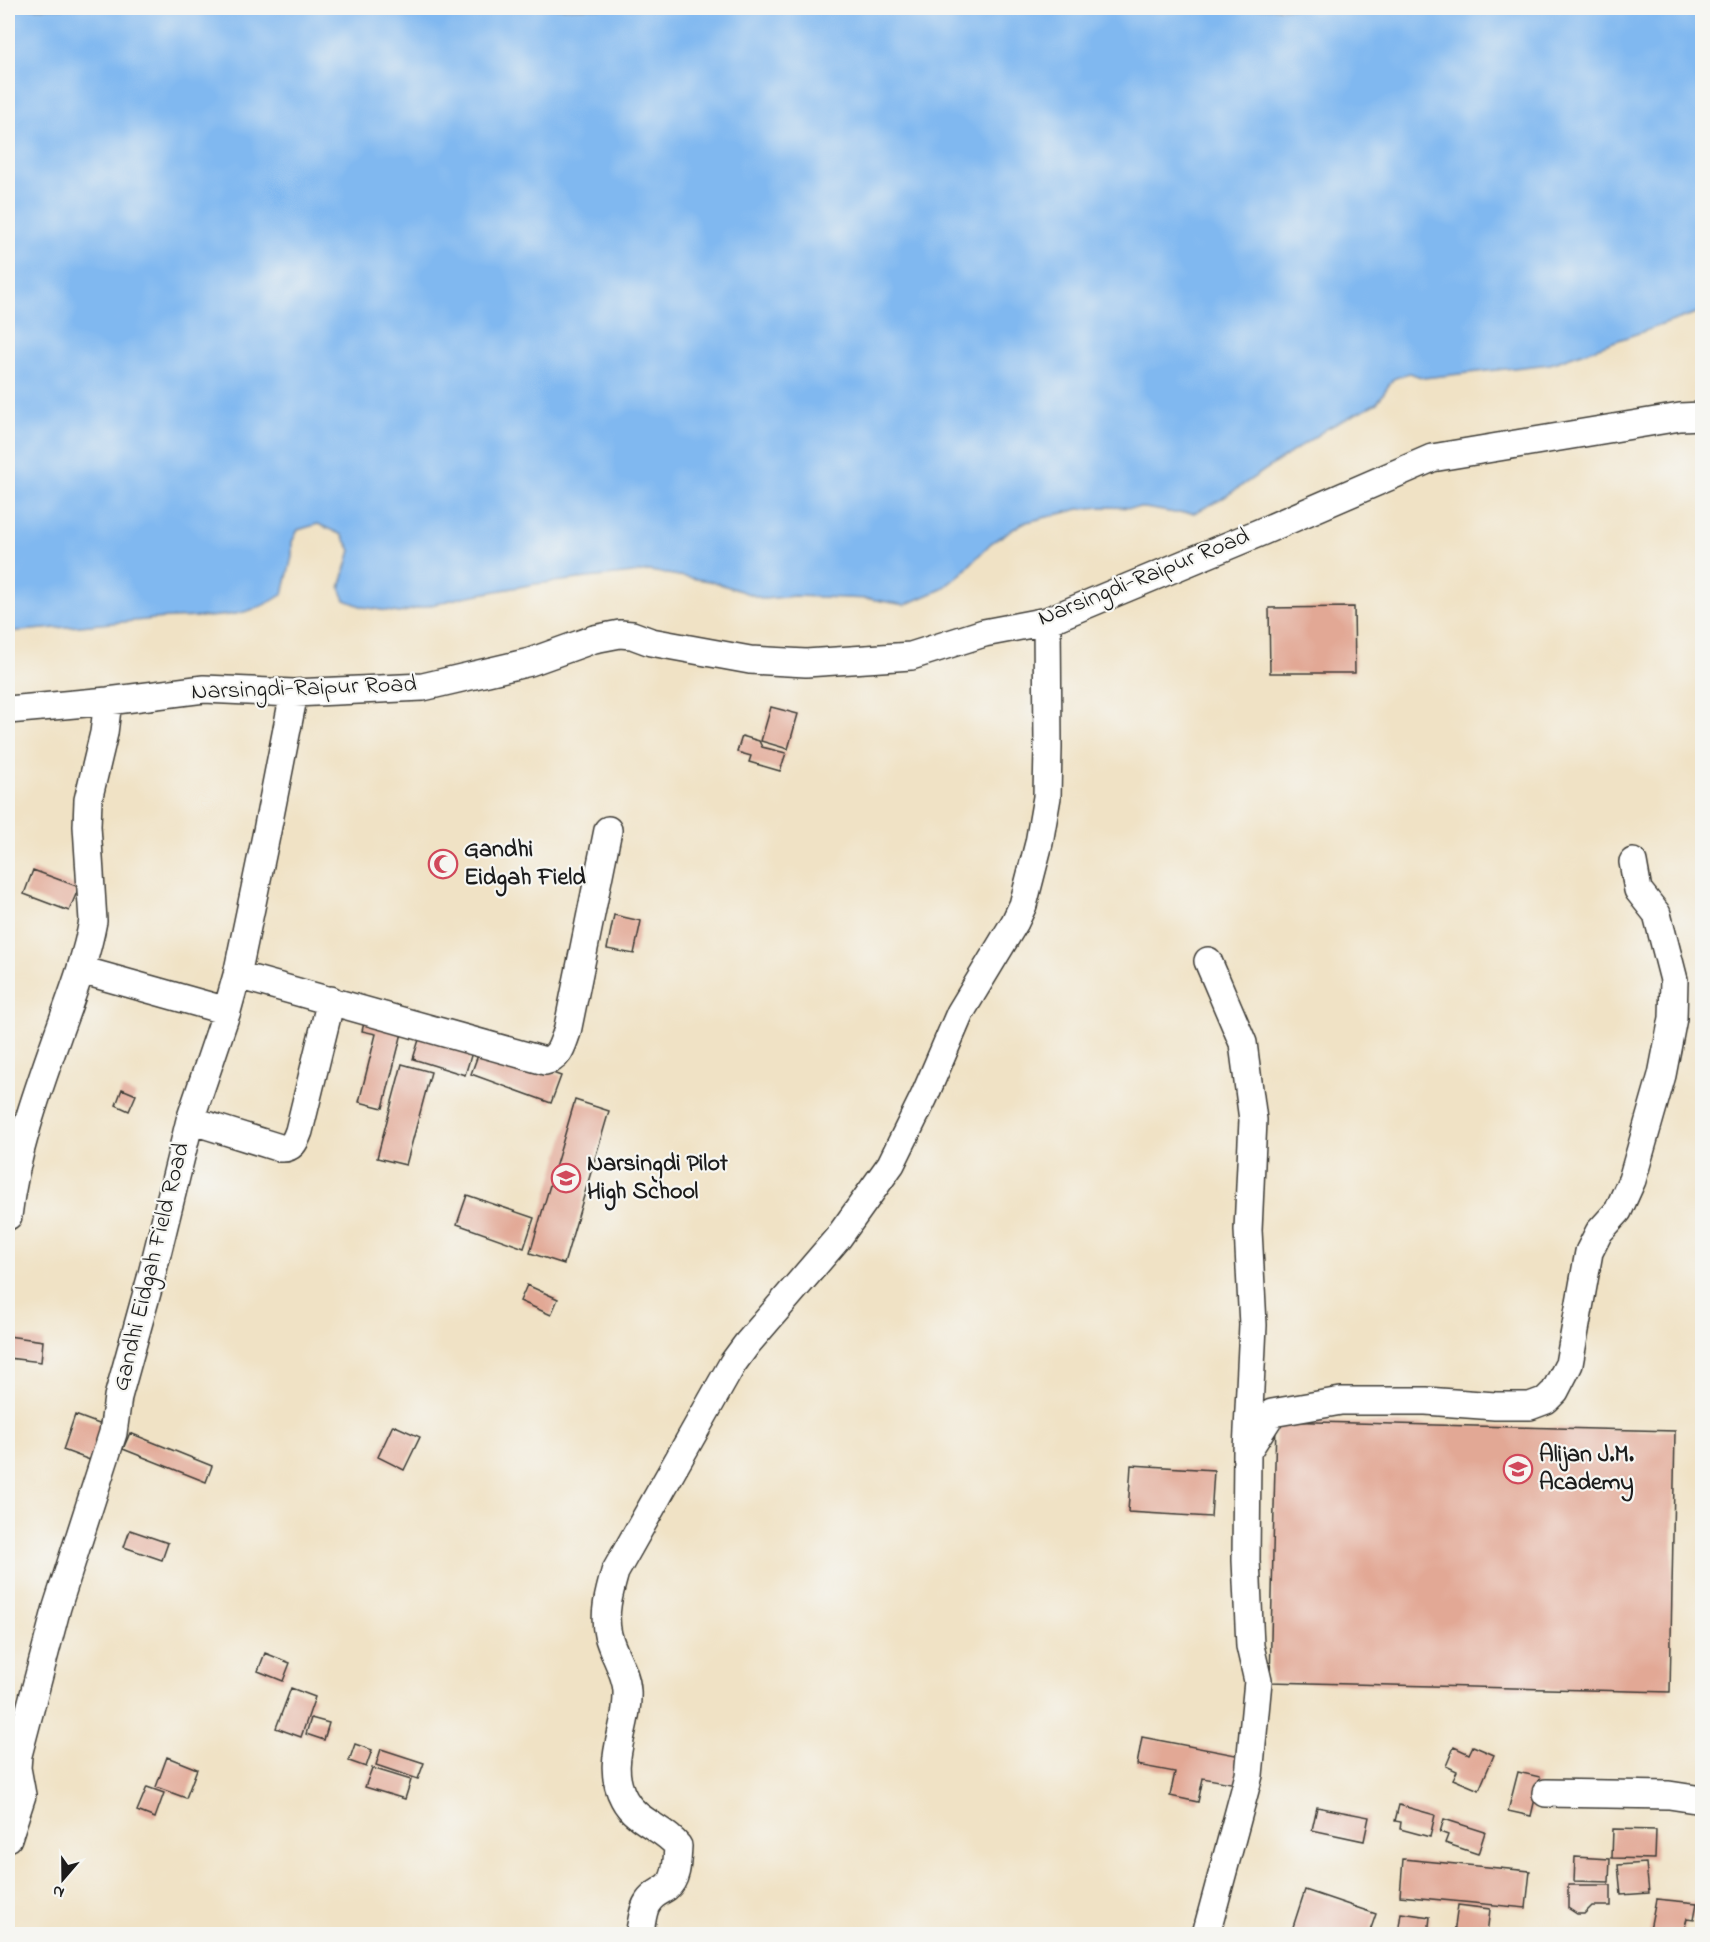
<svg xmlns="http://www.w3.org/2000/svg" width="1710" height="1942" font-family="'Indie Flower',sans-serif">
  <rect width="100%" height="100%" fill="#f6f6f2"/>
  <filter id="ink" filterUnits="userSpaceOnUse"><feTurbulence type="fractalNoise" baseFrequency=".0167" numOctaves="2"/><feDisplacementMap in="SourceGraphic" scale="12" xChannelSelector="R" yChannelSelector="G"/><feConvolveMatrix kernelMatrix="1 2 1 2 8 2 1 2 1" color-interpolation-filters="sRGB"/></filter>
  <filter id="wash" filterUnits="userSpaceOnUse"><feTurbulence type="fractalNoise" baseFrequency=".008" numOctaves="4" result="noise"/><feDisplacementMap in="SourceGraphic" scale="24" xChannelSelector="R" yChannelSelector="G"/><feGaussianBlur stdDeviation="1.35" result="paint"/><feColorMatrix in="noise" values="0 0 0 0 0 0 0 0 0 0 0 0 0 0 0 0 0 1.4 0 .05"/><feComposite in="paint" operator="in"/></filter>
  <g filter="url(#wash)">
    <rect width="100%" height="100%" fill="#f0e2c5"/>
    <path fill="#80b8f0" stroke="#4e6a86" stroke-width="1.5" d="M8,8H1702V311L1550,364L1424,378L1409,373L1393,379L1377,403L1328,428L1220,500L1194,513H1175L1145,508L1102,507L1079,509L1023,523L991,543L962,573L942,589L905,605L870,599L794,596L764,599L714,582L650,571L535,584L463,597L399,613L363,607L345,600L340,588L351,550L342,535L318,524L298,530L292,542V557L283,594C242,623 202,615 154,619C105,624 56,628 8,632Z"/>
    <g id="blocks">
      <path fill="#e2a895" d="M1354,607L1355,673H1270L1269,608Z
        M771,707L798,714L788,749L761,741Z
        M742,736L759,741L762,747L786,753L780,771L749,762L751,756L737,752Z
        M33,870L79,887L69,911L24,894Z
        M614,915L641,921L634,954L607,949Z
        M365,1019L403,1029L383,1108L359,1102L376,1034L362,1031Z
        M422,1030L474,1046L465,1075L413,1059Z
        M481,1047L561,1076L551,1103L471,1074Z
        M402,1064L431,1072L406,1165L377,1158Z
        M122,1089L136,1095L129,1111L116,1105Z
        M575,1100L609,1111L564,1264L530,1253Z
        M467,1195L534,1218L524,1248L457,1224Z
        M527,1285L558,1299L551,1315L520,1301Z
        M8,1336L43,1341L41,1362L8,1358Z
        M75,1415L110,1428L98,1463L63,1450Z
        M1276,1421L1675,1431L1670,1692L1270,1682Z
        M393,1425L420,1437L404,1470L378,1457Z
        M130,1433L212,1466L206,1482L123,1449Z
        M1131,1465L1214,1470L1211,1517L1128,1512Z
        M130,1530L168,1543L162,1560L124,1547Z
        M265,1653L290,1663L283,1681L258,1671Z
        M291,1688L315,1697L301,1737L276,1728Z
        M311,1718L329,1723L324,1740L306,1734Z
        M1142,1737L1241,1756L1236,1784L1203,1778L1198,1802L1170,1796L1175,1772L1137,1765Z
        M355,1744L372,1750L366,1767L349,1761Z
        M1473,1746L1494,1755L1479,1790L1453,1779L1457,1771L1446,1766L1454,1747L1469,1754Z
        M381,1749L424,1763L418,1779L376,1765Z
        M167,1757L197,1769L186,1798L156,1787Z
        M372,1768L411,1780L405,1799L365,1787Z
        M1518,1772L1540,1777L1531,1816L1508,1811Z
        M147,1787L164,1793L155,1818L137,1811Z
        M1399,1805L1435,1815L1430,1837L1400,1829L1401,1822L1395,1821Z
        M1317,1807L1369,1817L1364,1841L1312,1830Z
        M1444,1819L1485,1832L1478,1854L1445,1843L1448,1835L1440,1832Z
        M1613,1829L1656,1830L1655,1859L1612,1858Z
        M1575,1857L1610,1859L1609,1882L1574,1881Z
        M1403,1859L1530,1871L1526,1908L1400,1896Z
        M1646,1863L1649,1893L1621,1895L1618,1865Z
        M1568,1885H1611V1906H1592L1584,1914H1577L1568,1908Z
        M1305,1890L1376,1914L1369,1934H1304L1292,1930Z
        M1656,1899L1697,1903L1694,1919L1687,1918L1683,1934H1649Z
        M1458,1905L1490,1909L1487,1934H1454Z
        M1401,1913L1430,1917L1428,1934H1398Z"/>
    </g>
  </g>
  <g filter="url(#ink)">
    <use href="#blocks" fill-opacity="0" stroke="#3c3a35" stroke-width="1.5"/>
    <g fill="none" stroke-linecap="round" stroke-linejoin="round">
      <g stroke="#3c3a35" stroke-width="30">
        <path id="minor" d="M8,710L108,701L204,689L294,693L423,687L530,662L594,639L620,634L632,635L651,642L750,660L806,663L911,656L984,633L1047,621L1261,532L1432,458L1680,417L1702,416
          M1208,961L1243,1043L1253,1120L1248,1230L1253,1325L1247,1451
          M81,970L227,1011
          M237,975L545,1061C560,1058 562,1045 567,1032L608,830
          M190,1120L280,1148C292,1149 295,1142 299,1131L331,1000
          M8,1216C15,1153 38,1090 59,1031C72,995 86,959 93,921L87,826L88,800L104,733L108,701
          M1546,1793L1669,1795L1702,1800
          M8,1838L22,1795L17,1768L18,1755L57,1607L113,1433L118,1397L151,1278L190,1120L227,1011L237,975L267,831L294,693
          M639,1934C642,1925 642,1910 648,1902C653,1894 660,1892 667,1887C678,1878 677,1859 678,1846C663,1827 636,1822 624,1799C604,1762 629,1729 627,1691C626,1671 613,1655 608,1635C603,1614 609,1593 615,1572L733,1363L747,1344L838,1238L891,1164L924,1097L960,1013L1015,922L1023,905L1039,843L1047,797L1048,747L1047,621
          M1206,1934L1249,1775L1258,1681L1250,1646L1246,1560L1247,1452L1272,1413L1341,1401H1426L1495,1406H1530L1546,1400L1555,1391L1569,1364L1589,1252L1599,1232L1618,1211L1632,1180L1662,1075L1673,1018L1674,980L1657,914L1638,890L1633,862"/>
      </g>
      <use href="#minor" stroke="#fff" stroke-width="27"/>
    </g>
  </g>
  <defs>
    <g id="mosque-ring" transform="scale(1.5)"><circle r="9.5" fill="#f6f6f2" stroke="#d1495b" stroke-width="1.5"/><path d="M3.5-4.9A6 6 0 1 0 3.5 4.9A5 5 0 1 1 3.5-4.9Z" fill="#d1495b"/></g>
    <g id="school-ring" transform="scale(1.5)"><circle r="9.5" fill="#f6f6f2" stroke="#d1495b" stroke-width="1.5"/><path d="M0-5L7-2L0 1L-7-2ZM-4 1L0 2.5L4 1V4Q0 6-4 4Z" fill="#d1495b"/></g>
  </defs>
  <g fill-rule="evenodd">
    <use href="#mosque-ring" x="443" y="864"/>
    <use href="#school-ring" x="566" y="1178"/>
    <use href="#school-ring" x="1518" y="1469"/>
  </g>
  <g text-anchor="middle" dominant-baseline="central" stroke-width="4.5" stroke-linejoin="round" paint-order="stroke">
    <g font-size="24" fill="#1c1c1c" stroke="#f6f6f2">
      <text transform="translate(1144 578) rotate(-22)">Narsingdi-Raipur Road</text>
      <text transform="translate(304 689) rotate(-2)">Narsingdi-Raipur Road</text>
      <text transform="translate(152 1267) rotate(-76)">Gandhi Eidgah Field Road</text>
    </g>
    <g font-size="24" font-weight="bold" fill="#1c1c1c" stroke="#f6f6f2" text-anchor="start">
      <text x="464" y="850">Gandhi<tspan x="464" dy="28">Eidgah Field</tspan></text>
      <text x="587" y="1164">Narsingdi Pilot<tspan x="587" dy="28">High School</tspan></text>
      <text x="1539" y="1455">Alijan J.M.<tspan x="1539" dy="28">Academy</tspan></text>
    </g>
  </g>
  <rect width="1710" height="1942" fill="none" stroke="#f6f6f2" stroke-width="30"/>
  <g transform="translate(63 1879) rotate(200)" stroke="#f6f6f2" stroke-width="4.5" paint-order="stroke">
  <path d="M0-4.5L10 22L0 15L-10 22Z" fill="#1c1c1c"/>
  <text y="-9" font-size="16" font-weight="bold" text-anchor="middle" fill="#1c1c1c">N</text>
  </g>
</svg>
